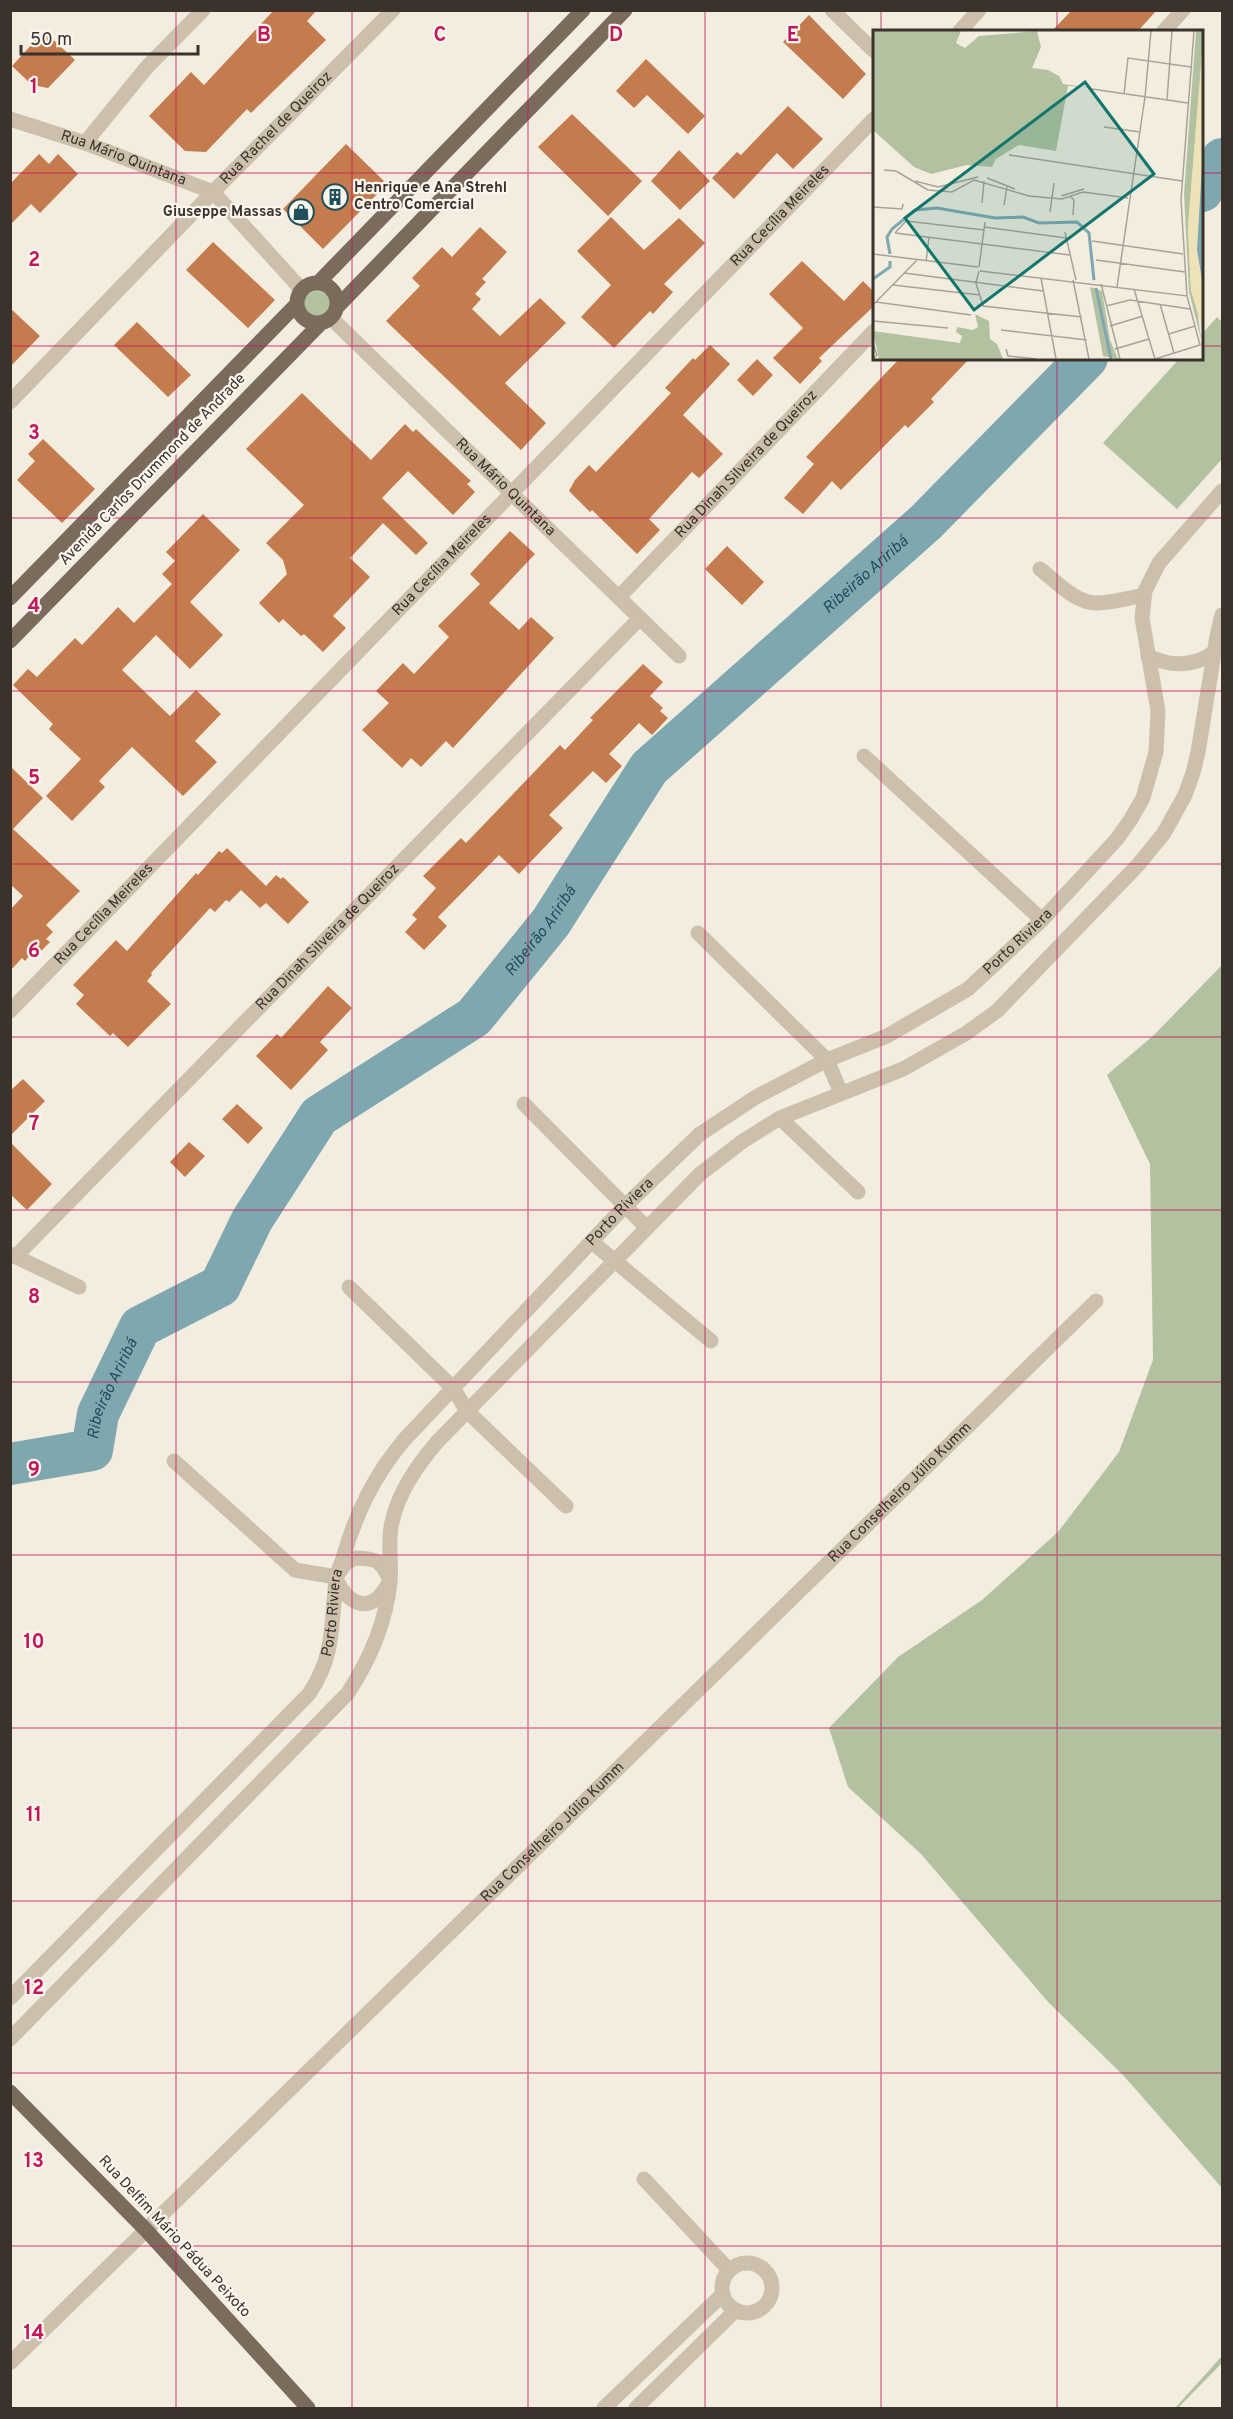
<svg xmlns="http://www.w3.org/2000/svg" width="1233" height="2419" font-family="Overpass,sans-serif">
  <rect width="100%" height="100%" fill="#f3ede0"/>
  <path fill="#b2c2a0" d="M304 304a13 13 0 1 1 26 0a13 13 0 1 1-26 0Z
    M1217,317L1222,322V459L1177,509L1103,443L1179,359L1202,358V334Z
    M1222,965V2188L1124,2076L1049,2003L921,1854L848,1787L829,1728L898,1657L982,1600L1058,1532L1119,1452L1153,1360L1150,1164L1107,1075L1154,1035Z
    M1222,2356V2363L1178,2408H1175Z"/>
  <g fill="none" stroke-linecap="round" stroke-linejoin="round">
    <g stroke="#7fa7b0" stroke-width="42">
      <path d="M1202,191L1222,159"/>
      <path id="s1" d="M10,1464L92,1450L98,1414L140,1327L220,1286L252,1220L319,1116L474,1017L551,922L649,768L926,522L1087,358"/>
    </g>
  </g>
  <path fill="#c47b4d" d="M274,10H317L307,21L326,40L251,113L247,109L206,152L185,151L149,116L191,72L204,85Z
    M1072,10H1157L1137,32H1051Z
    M809,15L866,74L843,99L783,42Z
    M44,31L75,60L48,88L32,85L12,66Z
    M646,59L705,116L688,134L647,95L634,108L616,91Z
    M788,106L823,139L793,169L777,153L734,199L712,178L737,152L741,155Z
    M572,114L642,181L608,216L538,147Z
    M346,144L387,184L323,249L283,209Z
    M679,150L710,181L680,210L651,181Z
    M39,154L49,164L58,154L78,174L40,213L31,204L10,225V184Z
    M611,217L644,250L679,218L705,243L664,284L673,292L653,314L650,311L614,348L581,317L611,285L577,251Z
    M480,227L507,252L482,279L486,282L475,294L481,299L472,309L500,336L540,298L566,323L505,383L546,423L521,450L386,321L420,286L412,278L442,247L452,257Z
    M213,242L275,300L248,328L186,270Z
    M802,261L844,301L863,281L874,292V306L819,358L822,361L800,384L773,358L803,328L769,294Z
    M10,308L40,336L10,367Z
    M137,322L191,375L168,397L114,345Z
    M710,345L730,364L683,415L723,454L699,478L692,472L649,519L660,530L637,554L592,510L590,512L569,491L575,480L589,465L596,472L671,393L665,388L693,358L695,360Z
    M900,358H970L931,399L934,402L908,428L905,425L841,490L832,481L803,514L784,498L814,464L806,457Z
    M757,359L773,375L753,396L737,380Z
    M302,393L371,460L405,424L413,432L416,429L471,481L467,484L475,492L453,515L408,471L382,498L428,543L416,555L383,523L350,558L370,577L333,616L346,628L323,652L304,634L301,636L283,619L279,623L259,603L287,574L283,560L266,543L304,505L246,449Z
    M43,439L95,489L62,523L17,480L35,461L28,454Z
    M203,514L240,550L190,602L223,635L190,669L156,635L122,670L170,716L196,690L221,714L195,741L217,762L183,796L132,747L99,781L105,787L72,821L46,796L81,759L49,729L53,724L13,685L28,669L37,677L75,638L82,645L118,607L134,623L172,584L162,574L175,561L166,552Z
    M510,531L535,554L489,603L519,630L531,617L554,638L453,748L446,741L421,767L411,758L402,768L362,730L389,703L376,691L403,663L414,674L449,637L438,626L480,584L470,574Z
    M727,546L764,582L742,605L705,569Z
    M643,664L663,682L650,696L663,708L660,711L668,718L652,735L639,723L609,754L622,766L606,783L593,771L549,815L563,828L519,874L499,855L438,917L447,926L424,950L405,932L417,919L412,915L436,888L423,876L461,838L466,843L560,745L565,750L593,720L590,718Z
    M10,766L43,798L13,829L80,891L46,925L53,932L46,939L50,942L35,957L31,954L25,961L22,958L10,971V910L23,896L10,884Z
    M227,848L266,886L276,875L281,879L283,877L309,902L288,924L266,903L260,908L241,890L229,902L226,900L215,912L210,908L151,973L152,975L147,981L171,1004L128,1047L113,1033L110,1036L76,1004L84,995L73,985L116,940L127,951L196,873L198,875L219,851L222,853Z
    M328,986L352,1008L320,1042L328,1050L291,1090L256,1056L277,1034L281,1038Z
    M23,1079L45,1101L10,1136V1091Z
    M237,1104L263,1128L248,1144L222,1119Z
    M10,1142L52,1184L27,1210L10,1194Z
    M189,1142L205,1156L185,1177L170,1162Z"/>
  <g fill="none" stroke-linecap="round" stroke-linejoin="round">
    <g stroke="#ccbfac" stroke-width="15">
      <path d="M832,10L874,51"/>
      <path d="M959,32L979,10"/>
      <path d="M1163,32L1183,10"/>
      <path id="s2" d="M10,119L85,143L213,192L302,290"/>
      <path d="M85,143L147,67L203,10"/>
      <path id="s3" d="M331,318L679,656"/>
      <path id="s4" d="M10,402L213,192L393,10"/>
      <path d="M1040,569C1056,581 1075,603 1096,603C1112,603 1129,598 1144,595"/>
      <path id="s5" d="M619,597L874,331"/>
      <path d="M1148,656C1172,667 1193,667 1215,652"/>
      <path d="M864,756L1042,920"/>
      <path d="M698,933L827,1060L841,1093"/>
      <path id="s6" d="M10,1011L874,119"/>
      <path d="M524,1104L646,1227"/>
      <path d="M780,1118L858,1192"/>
      <path d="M592,1242L711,1341"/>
      <path d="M10,1254L79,1287"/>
      <path id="s7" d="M16,1256L640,618"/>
      <path d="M349,1287L453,1388L467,1411L566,1506"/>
      <path d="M174,1461L295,1570L336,1577"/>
      <path d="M354,1558C375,1558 383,1560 390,1582C385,1588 382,1596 375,1600C358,1612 340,1592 336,1577L345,1564Z"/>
      <path id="s8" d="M10,1998L309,1694C335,1656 331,1623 336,1580C337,1572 341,1565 343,1558C356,1513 374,1476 404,1440L624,1207L700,1134L756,1097L827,1060L887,1036L968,989L1042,920L1117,839L1131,819L1143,798L1156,752L1158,711L1142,618L1145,591L1159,563L1222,491"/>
      <path d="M10,2039L348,1693C370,1659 386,1623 390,1582C392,1562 387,1541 392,1522C399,1491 417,1466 437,1442L700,1174L743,1141L780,1118L903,1069L965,1034L997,1011L1138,865L1164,833L1185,795L1193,773L1198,752L1217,636L1222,615"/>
      <path d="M644,2179L729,2270"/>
      <circle cx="747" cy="2288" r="25"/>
      <path id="s9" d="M10,2363L1096,1301"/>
      <path d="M604,2408L723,2294"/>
      <path d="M636,2408L736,2310"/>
    </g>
    <path stroke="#7b6b5c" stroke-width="15" d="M297 303a20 20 0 1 1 40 0a20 20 0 1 1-40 0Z
      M318,283L583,10
      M338,306L625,10
      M10,598L297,304
      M10,641L321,323
      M10,2092L146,2230L308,2408"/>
  </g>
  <path fill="none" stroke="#c2185b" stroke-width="1.5" stroke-opacity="0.55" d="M176,10V2408M352,10V2408M528,10V2408M705,10V2408M881,10V32M1057,10V32M10,173H874M1202,173H1222M10,346H874M1202,346H1222M881,358V2408M1057,358V2408M10,518H1222M10,691H1222M10,864H1222M10,1037H1222M10,1210H1222M10,1382H1222M10,1555H1222M10,1728H1222M10,1901H1222M10,2073H1222M10,2246H1222"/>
  <defs>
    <g id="building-ring" transform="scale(1.35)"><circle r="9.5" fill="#faf6ed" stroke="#204f5b" stroke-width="1.5"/><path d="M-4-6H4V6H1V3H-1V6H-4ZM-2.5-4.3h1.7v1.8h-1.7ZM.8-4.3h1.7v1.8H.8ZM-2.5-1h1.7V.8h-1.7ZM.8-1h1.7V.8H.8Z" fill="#204f5b"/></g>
    <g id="shop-ring" transform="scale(1.35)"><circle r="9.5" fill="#faf6ed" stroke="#204f5b" stroke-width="1.5"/><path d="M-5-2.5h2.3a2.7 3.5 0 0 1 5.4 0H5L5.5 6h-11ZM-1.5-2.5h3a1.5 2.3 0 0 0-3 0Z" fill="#204f5b"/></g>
  </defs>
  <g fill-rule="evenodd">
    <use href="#building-ring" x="335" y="197"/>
    <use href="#shop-ring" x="301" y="212"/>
  </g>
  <g text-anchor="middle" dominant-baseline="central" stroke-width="4.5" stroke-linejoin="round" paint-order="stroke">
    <g font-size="15" fill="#3a322b" stroke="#faf6ed">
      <text stroke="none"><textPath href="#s4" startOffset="382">Rua Rachel de Queiroz</textPath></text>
      <text stroke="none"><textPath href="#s2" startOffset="120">Rua Mário Quintana</textPath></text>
      <text stroke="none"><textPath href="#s6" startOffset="1107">Rua Cecília Meireles</textPath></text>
      <text stroke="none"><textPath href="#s5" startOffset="184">Rua Dinah Silveira de Queiroz</textPath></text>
      <text transform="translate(153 470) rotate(-46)">Avenida Carlos Drummond de Andrade</text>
      <text stroke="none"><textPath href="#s3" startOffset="243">Rua Mário Quintana</textPath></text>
      <text stroke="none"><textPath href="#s6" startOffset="621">Rua Cecília Meireles</textPath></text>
      <text stroke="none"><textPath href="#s6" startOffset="135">Rua Cecília Meireles</textPath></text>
      <text stroke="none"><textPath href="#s7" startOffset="446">Rua Dinah Silveira de Queiroz</textPath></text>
      <text stroke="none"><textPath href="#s8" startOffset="1502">Porto Riviera</textPath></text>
      <text stroke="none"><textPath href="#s8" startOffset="1016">Porto Riviera</textPath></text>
      <text stroke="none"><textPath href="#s9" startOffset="1245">Rua Conselheiro Júlio Kumm</textPath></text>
      <text stroke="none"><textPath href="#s8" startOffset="512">Porto Riviera</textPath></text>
      <text stroke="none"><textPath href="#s9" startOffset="759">Rua Conselheiro Júlio Kumm</textPath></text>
      <text transform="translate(174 2237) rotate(47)">Rua Delfim Mário Pádua Peixoto</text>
    </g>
    <g font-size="15" font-weight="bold" fill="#3a322b" stroke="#faf6ed" text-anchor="start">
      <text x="354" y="188">Henrique e Ana Strehl<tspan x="354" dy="17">Centro Comercial</tspan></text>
      <text x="282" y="212" text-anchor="end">Giuseppe Massas</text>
    </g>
    <g font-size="16" font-style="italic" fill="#204f5b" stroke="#faf6ed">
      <text stroke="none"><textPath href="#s1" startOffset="1282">Ribeirão Ariribá</textPath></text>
      <text stroke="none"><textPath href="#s1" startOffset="796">Ribeirão Ariribá</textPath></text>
      <text stroke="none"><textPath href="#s1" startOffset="148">Ribeirão Ariribá</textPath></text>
    </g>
  </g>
  <g transform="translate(873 30)">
    <rect width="330" height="330" fill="#f3ede0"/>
    <path d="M0,1H88L83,13L92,18L106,6L164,1L168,17L159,38L175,40L186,46L190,54L220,58L195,56L183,121L146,115L123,129L119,137L94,135L58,144L41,137L0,100ZM323,1H330V16L315,197L318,261L323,270L328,309L316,262L311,164ZM217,257L229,261L237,310L245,329L230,326ZM102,284L116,291L117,309L124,314L130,329H6L0,301L87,313L89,306L83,302L84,297L100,300L105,297Z" fill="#b2c2a0"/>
    <path d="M330,9V117L324,220L330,256V301L318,261L315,197Z" fill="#ede2b8"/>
    <path d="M330,117V256L324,220Z" fill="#7fa7b0"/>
    <path fill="none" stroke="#7fa7b0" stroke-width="3" d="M17,224L14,207L19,199L42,180L64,178L122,188L150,187L166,193L204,192L216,203L221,250M0,249L17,237V231M223,258L238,329"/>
    <path fill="none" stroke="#a9a298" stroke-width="1.5" d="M219,59L315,73M251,64L255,28L318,37M294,70L299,1M231,97L267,102M136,125L309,151M11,140L23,141L55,160L79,162L101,150L156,166L189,169L210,162L255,168M114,148L142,159M42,151L65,157L105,147M188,166L211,159M197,166L201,170L200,185M109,173L111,151M131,175L134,157M0,177L29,179L30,174M177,182L181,153M111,197L193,208M192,202L203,250M22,203L197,225M22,203L33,191L111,200M219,211L310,224M0,224L105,237M223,230L312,242M53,232L56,207M106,237L112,192M106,241L103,253L110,276L209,287M107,241L314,266L308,170L321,1M31,243L170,261M168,248L183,329M200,250L216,329M228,254L247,329M20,255L107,265M244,257L272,67L278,1M261,259L282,329M3,272L98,285M287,274L301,323M0,275L44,230M233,276L257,270L317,279M0,291L75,298M237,296L270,286M128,300L214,310M296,304L322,296M0,313L4,325L0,329M133,319L135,326L163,329M242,319L276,309M282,329L327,315L314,266"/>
    <path fill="#0f766e" fill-opacity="0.15" stroke="#0f766e" stroke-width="3" d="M212,52L281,144L101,280L32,188Z"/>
    <rect width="330" height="330" fill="none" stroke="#3a322b" stroke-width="3"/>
  </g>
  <g font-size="20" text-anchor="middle" font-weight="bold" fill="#c2185b" stroke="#faf6ed" stroke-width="4.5" stroke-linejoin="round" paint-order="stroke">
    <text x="264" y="41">B</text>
    <text x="440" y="41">C</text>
    <text x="616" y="41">D</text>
    <text x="793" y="41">E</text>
    <text x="34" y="93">1</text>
    <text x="34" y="266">2</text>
    <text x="34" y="439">3</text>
    <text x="34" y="612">4</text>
    <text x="34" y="784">5</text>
    <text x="34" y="957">6</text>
    <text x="34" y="1130">7</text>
    <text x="34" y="1303">8</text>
    <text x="34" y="1476">9</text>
    <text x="34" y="1648">10</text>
    <text x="34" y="1821">11</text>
    <text x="34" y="1994">12</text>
    <text x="34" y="2167">13</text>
    <text x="34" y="2339">14</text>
  </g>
  <rect width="1233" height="2419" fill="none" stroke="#3a322b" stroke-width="24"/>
  <path d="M21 45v9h177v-9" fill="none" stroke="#3a322b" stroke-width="3"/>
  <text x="30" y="45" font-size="18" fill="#3a322b" stroke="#faf6ed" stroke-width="4.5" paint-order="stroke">50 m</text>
</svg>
